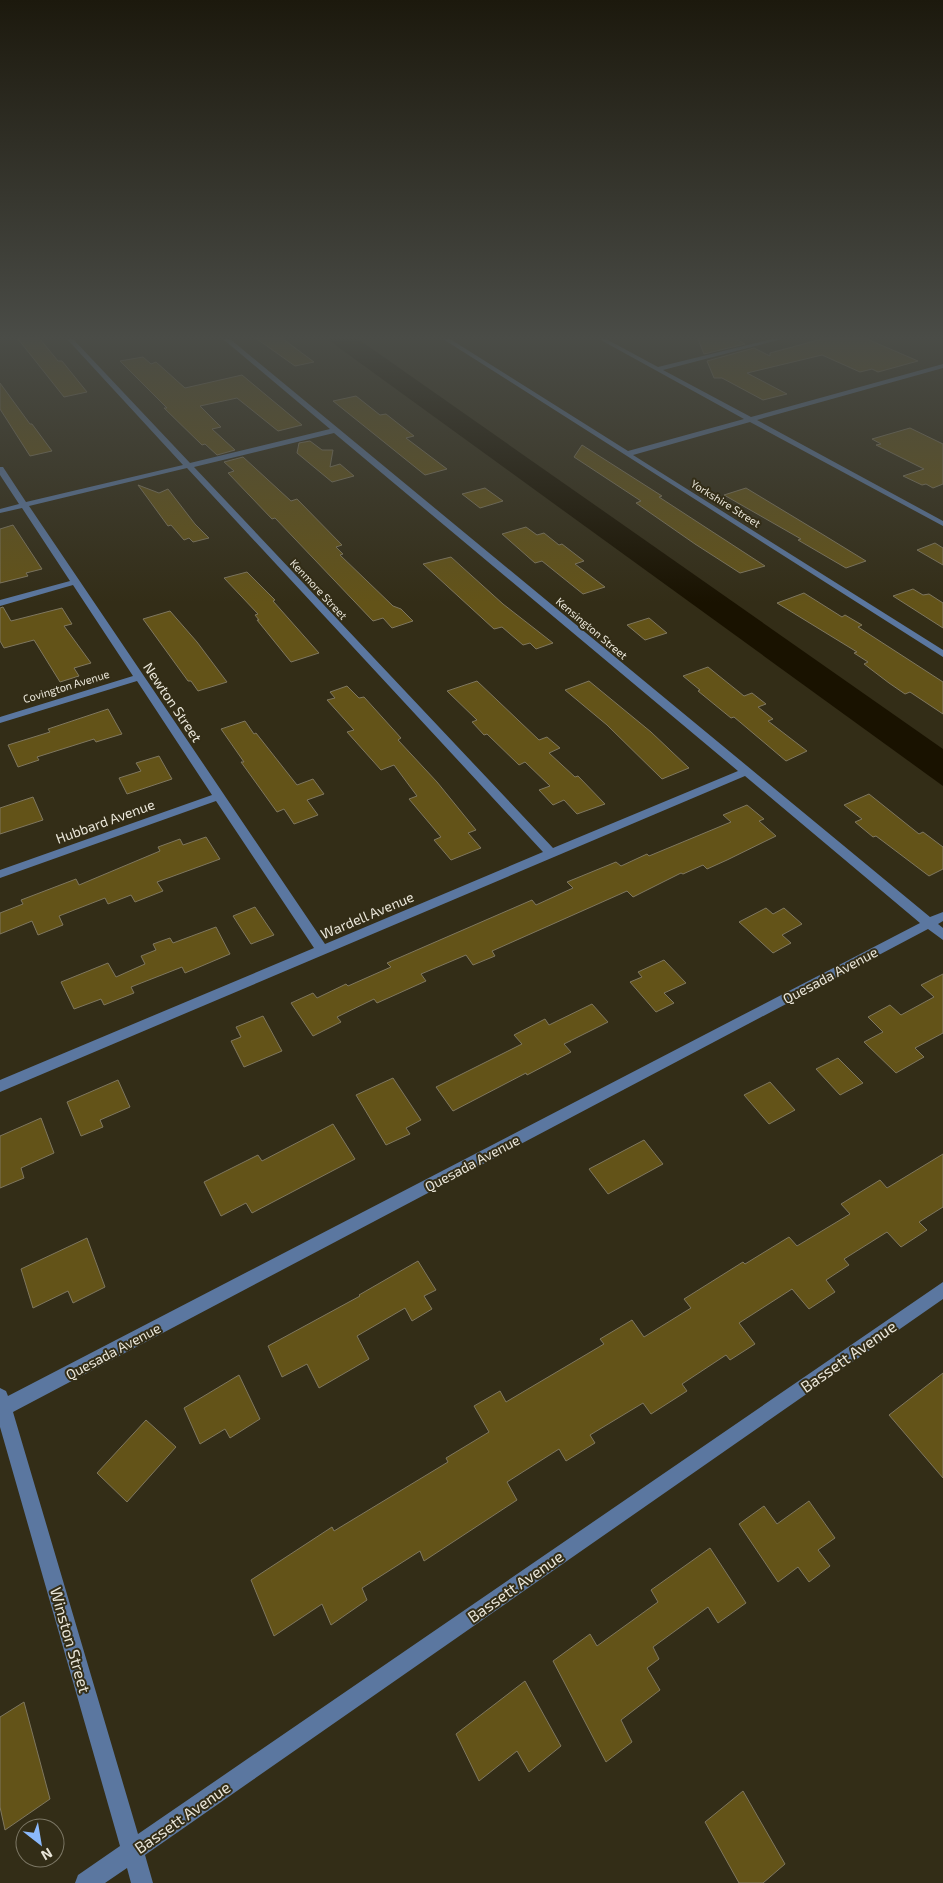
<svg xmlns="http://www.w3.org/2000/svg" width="943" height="1883" font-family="'Exo 2',sans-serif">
  <rect width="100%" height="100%" fill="#332d17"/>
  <path fill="#191200" d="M327,339H358L943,749V786Z"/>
  <path fill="#635318" stroke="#7f775f" d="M18,339H40L58,361H62L87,392L64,397Z
    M257,339H283L314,362L295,366Z
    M698,339H736L745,344L704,354Z
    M822,339H867L918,361L878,372L872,369L860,372L822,355L747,373L787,394L763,400L722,378H714L707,361L754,348L770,356V353Z
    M143,357L151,364L156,362L185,388L242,375L302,425L278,431L237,398L200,406L221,427L212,429L235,450L217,455L205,444L202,445L164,408H167L120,361Z
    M0,383L30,424H32L52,451L30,456L0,409Z
    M356,396L380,415L386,414L414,436L406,438L447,469L425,475L333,401Z
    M910,428L943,444V484L933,488L926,484L922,485L903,476L924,469L876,445L881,444L872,439Z
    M310,441L322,450H333L330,467L340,464L354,476L332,482L297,453L299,443Z
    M582,445L662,496L659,497L765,566L740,573L695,544L636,503L641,501L574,457Z
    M243,457L291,501L297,499L342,545L336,547L343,554L340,555L393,606L401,609L413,621L392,628L383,618L373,621L275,518L272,519L228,473L234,471L224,462Z
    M138,485L159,493L168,489L195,524L209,538L193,542L189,538L184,540L171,525L168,526Z
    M485,488L503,501L480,508L462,494Z
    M746,488L822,534L866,561L846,568L798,540L801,539L724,495Z
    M13,525L42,569L26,573L28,576L0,583V529Z
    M526,527L537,535L544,533L559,545L562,544L584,561L575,564L605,587L583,594L542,561L535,563L502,534Z
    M935,543L943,548V565L917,550Z
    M451,557L503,604L553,643L536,649L530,643L523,645L502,627L494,629L423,564Z
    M247,572L275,600L273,601L319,653L291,662L257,620H259L255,615L258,614L224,578Z
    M913,589L923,595L929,594L943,603V628L893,596Z
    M804,593L842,617L845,615L862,625L858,627L943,682V714L910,692L905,694L889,683L864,664L868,662L854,653L857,652L777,603Z
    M3,607L11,621L62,608L72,624L64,626L91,663L74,668L79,676L60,682L34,640L4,648L0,641V608Z
    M170,611L197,642L227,682L198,691L191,681H188L143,619Z
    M649,618L667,633L645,640L627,625Z
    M708,667L744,696L752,693L766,704L758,707L773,719L768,721L807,751L786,761L734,717L731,718L698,691L700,690L683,676Z
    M477,681L539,740L547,737L560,748L549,753L575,777L578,776L605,804L577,814L564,800L553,805L539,790L550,786L525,762L519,765L487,734L484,735L472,722L477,720L447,691Z
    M589,681L651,732L689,768L662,779L607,725L565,690Z
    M347,686L359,698L364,697L401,738L398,740L437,782L476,830L468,833L481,848L451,860L434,840L441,837L409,799L417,796L394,765L381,770L347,732L354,730L327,700L335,698L330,692Z
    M108,709L122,734L96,742L94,739L37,757L39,760L18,767L8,745L50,732L48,729Z
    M245,721L254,734L256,733L297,785L313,779L324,794L307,800L318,815L294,824L284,809L277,812L241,762H244L221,729Z
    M159,756L172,779L127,794L119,778L141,771L136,763Z
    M869,794L919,834L923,832L943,847V869L929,876L876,836L873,837L855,822L862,819L844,805Z
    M33,797L43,820L0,834V808Z
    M747,805L764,819L759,821L776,836L727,860L707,869L703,865L683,874L681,873L633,897L627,891L492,951L495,956L473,965L466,955L421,974L426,981L377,1003L374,999L337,1017L341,1022L313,1036L291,1003L313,993L317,998L346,984L348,986L391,967L387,963L532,900L536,905L573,888L567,882L616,862L621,866L647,854L649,856L731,822L723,815Z
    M206,837L220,859L157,882L163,891L135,902L131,895L108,904L105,898L59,916L63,925L38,935L32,921L0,934V913L23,904L21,900L76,879L79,885L160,851L158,847L180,839L183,845Z
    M255,907L274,935L251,944L233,916Z
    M766,908L773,914L784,908L802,924L782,935L791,943L773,953L739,922Z
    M216,927L230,954L185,973L182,967L131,987L134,993L104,1005L101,999L74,1009L61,982L108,963L116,977L145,964L141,956L156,950L153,944L170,938L173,943Z
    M664,960L686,983L664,993L674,1003L656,1012L630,982L642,977L638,972Z
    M943,974V1033L915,1048L924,1057L896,1073L864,1042L883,1032L868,1017L890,1005L901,1015L934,997L921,985Z
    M592,1004L608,1022L564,1044L571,1052L527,1075L526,1073L453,1111L436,1087L522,1044L514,1035L545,1019L549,1025Z
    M263,1016L282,1051L244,1067L231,1041L241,1037L236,1027Z
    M838,1058L863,1083L840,1095L816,1069Z
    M393,1078L421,1120L406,1128L410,1134L386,1145L356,1095Z
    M118,1080L130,1107L100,1120L103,1127L81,1136L67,1102Z
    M770,1082L795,1110L769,1124L744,1095Z
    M41,1118L54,1153L21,1168L24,1178L0,1188V1136Z
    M333,1124L355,1159L252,1213L246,1203L221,1216L204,1182L258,1155L262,1161Z
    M644,1140L663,1164L608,1194L589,1169Z
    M943,1154V1207L919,1222L927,1230L901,1247L887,1232L844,1259L849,1265L826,1280L835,1292L809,1309L792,1289L739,1323L755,1344L730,1360L726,1355L682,1384L687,1391L651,1414L643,1403L590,1435L595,1443L566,1461L559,1449L507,1482L517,1500L424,1561L420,1551L362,1588L367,1600L331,1625L322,1604L274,1636L251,1580L332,1527L334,1531L448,1462L446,1458L489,1432L474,1406L500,1391L506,1402L604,1344L600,1339L632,1320L644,1337L691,1308L684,1299L743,1262L745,1264L789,1237L797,1246L850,1214L841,1204L880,1180L887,1188Z
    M87,1238L105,1287L73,1303L68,1291L33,1308L21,1269Z
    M418,1261L436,1290L424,1296L432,1309L412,1321L405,1308L357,1336L369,1359L319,1388L307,1364L282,1377L268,1346L360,1296L359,1295Z
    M943,1373V1478L889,1415Z
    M239,1375L260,1419L230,1438L225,1429L200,1444L184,1408Z
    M146,1420L176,1447L127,1502L97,1473Z
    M809,1501L835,1538L818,1550L830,1566L809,1582L798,1567L778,1582L739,1524L764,1506L777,1524Z
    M710,1548L746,1603L718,1623L708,1607L653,1647L659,1659L647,1668L660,1690L621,1720L632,1742L606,1762L553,1661L590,1634L597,1646L658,1602L651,1590Z
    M525,1681L561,1746L529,1772L517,1751L479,1781L456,1734Z
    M24,1702L50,1799L5,1830L0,1807V1717Z
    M743,1791L785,1864L763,1883H739L705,1822Z"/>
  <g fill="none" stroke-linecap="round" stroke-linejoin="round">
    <path fill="#5b77a0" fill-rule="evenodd" d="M67,339H73L190,463L330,429L223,339H230L930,917L943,912V921L938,924L943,928V940L928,929L13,1412L138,1834L943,1282V1299L145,1855L153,1883H131L127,1868L105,1883H75L78,1875L120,1846L0,1427V1388L6,1391L8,1396L920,923L745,776L0,1092V1080L314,948L216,801L0,878V870L212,795L137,681L0,723V717L133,676L73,585L0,606V600L70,581L22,508L0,513V509L19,504L0,475V467H3L26,502L183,465ZM334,433L738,771L553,848L194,467ZM187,468L543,852L325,944L29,506Z
      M443,339H450L628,451L744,419L599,339H606L658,367L772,339H782L663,370L751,417L943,364V368L757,420L943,521V526L750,422L633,455L943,650V657Z"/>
  </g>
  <linearGradient id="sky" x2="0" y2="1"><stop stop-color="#1c190d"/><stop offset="0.56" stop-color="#4a4c47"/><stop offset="1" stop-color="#4a4c47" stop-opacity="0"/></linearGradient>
  <rect width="943" height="603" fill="url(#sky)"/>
  <g text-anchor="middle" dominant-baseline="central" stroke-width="4" stroke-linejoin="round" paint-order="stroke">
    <g font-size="11" fill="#eae6d9" stroke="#332d17">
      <text transform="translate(726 503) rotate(32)">Yorkshire Street</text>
      <text transform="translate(319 589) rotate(47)">Kenmore Street</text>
      <text transform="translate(592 628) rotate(40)">Kensington Street</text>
      <text transform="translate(66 686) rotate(-17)">Covington Avenue</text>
    </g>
    <g font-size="14" fill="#eae6d9" stroke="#332d17">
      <text transform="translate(173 702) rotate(56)">Newton Street</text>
      <text transform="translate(105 821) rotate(-20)">Hubbard Avenue</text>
      <text transform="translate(367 915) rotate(-23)">Wardell Avenue</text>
      <text transform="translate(830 975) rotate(-28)">Quesada Avenue</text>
      <text transform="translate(472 1163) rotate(-28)">Quesada Avenue</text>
      <text transform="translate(113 1351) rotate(-28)">Quesada Avenue</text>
    </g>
    <g font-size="16" fill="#eae6d9" stroke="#332d17">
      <text transform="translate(848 1356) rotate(-35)">Bassett Avenue</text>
      <text transform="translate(515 1586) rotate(-35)">Bassett Avenue</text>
      <text transform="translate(71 1640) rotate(74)">Winston Street</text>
      <text transform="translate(182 1817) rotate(-35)">Bassett Avenue</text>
    </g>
  </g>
  <g transform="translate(40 1843) rotate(149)"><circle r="24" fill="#332d17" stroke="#7c7765"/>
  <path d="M0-4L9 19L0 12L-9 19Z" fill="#8bb9fc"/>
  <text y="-8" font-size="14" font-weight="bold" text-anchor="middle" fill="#eae6d9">N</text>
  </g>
</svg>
